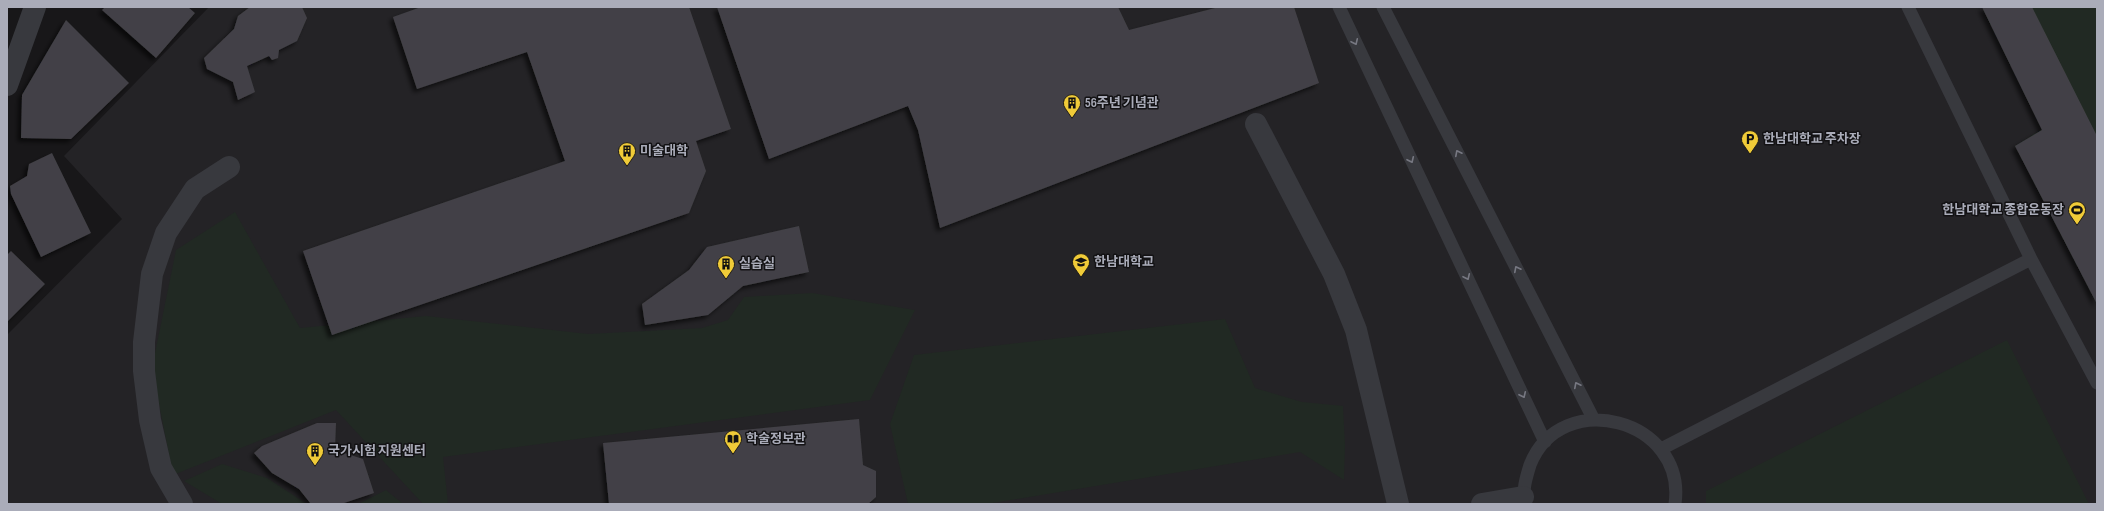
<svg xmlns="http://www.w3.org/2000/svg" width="2104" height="511" font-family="'Sofia Sans Condensed','Noto Sans KR',sans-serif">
  <defs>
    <filter id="shadow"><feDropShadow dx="-3.5" dy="3.5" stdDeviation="2" flood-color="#0009"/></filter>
  </defs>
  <rect width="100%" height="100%" fill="#181719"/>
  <path fill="#242326" d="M209,7H2097V504H7V335L122,219L64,156Z"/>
  <path fill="#212923" d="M1982,7H2097V304L2015,146L2042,129Z
    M235,212L300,328L426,316L588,334L702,328L728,320L744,297L812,293L915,310L870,400L443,457L448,504H423L336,410L173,475L152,368L176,250Z
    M1225,319L1255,388L1302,402L1343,406L1345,445L1344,480L1300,452L987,504H908L890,424L914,355Z
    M2007,340L2089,504H1706V491Z
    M222,464L267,478L307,504H222L184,481Z
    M386,490L403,504H358Z"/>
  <path fill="#424146" filter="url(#shadow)" d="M105,7H188L195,13L156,58L102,10Z
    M250,7H302L307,18L297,41L279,50L278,58L272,60L269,56L247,66L255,92L238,100L233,82L207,69L204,58L234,29L238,16Z
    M421,7H689L731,129L696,141L706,171L689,213L332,335L303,251L565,161L527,52L417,89L393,17Z
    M717,7H1118L1129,30L1219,7H1294L1319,83L940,228L918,130L908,106L769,159Z
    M1982,7H2032L2097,136V304L2015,146L2042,130Z
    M66,20L129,83L71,139L21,138L22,95Z
    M52,153L91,233L41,257L11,194L10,186L27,176L29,164Z
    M799,226L809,272L743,286L708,315L645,325L642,304L689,270L707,247Z
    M11,251L45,284L7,322V255Z
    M859,419L863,465L876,471V497L868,504H609L603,443Z
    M317,423H336L335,450L363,459L374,493L341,504H311L299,489L272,473L254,453L262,446Z"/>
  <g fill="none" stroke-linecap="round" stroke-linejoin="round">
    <path stroke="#38393e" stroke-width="13" d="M1339,7L1545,442
      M1383,7L1594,420
      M1908,7L2031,259L2097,383
      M1661,449L2031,259
      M1525,504C1522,491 1526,478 1530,465C1561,386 1687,419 1675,504"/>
    <path stroke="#38393e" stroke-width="22" d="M7,85L35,7
      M1256,124L1334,274L1356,330L1398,504
      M182,504L161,468L150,420L144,371V342L152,274L166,233L195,189L229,167
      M1482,504L1523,497"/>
  </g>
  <defs><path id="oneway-chevron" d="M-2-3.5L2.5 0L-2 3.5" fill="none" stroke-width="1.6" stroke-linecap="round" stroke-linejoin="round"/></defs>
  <g stroke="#777882">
    <use href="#oneway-chevron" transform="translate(1355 42) rotate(65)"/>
    <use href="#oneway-chevron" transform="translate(1458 153) rotate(-117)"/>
    <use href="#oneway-chevron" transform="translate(1411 160) rotate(65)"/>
    <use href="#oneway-chevron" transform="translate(1517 269) rotate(-117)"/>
    <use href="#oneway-chevron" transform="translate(1467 277) rotate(65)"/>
    <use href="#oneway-chevron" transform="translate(1577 385) rotate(-117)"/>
    <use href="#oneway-chevron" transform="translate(1523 395) rotate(65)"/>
  </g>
  <defs>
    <g id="building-pin" transform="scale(0.9)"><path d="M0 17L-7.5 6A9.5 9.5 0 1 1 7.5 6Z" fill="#f0cb38" stroke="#131214"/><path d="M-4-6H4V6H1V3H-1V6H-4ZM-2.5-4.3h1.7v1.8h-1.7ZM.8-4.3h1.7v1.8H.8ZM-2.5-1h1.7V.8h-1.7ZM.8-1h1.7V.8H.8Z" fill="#111"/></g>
    <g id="parking-pin" transform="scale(0.9)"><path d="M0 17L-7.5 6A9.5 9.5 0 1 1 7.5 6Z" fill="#f0cb38" stroke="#131214"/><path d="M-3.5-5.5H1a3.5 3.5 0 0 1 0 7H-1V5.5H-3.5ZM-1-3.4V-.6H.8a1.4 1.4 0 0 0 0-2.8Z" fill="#111"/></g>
    <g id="stadium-pin" transform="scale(0.9)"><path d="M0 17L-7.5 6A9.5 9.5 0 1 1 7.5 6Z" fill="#f0cb38" stroke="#131214"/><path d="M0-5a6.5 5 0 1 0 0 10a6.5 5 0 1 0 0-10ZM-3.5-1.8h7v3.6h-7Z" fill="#111"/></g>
    <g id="university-pin" transform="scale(0.9)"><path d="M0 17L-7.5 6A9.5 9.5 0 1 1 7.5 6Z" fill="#f0cb38" stroke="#131214"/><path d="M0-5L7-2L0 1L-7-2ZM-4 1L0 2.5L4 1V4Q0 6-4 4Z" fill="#111"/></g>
    <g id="library-pin" transform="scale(0.9)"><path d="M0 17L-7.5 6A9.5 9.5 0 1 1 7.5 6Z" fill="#f0cb38" stroke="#131214"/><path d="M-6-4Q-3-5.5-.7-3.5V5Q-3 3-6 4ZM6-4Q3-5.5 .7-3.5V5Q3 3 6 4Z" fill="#111"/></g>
  </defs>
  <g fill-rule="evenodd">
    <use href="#building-pin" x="1072" y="103"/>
    <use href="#parking-pin" x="1750" y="139"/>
    <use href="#building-pin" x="627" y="151"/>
    <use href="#stadium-pin" x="2077" y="210"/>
    <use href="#university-pin" x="1081" y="262"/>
    <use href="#building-pin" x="726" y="264"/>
    <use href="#library-pin" x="733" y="439"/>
    <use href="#building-pin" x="315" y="451"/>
  </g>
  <g text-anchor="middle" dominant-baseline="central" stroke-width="3" stroke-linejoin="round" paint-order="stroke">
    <g font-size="13" font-weight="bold" fill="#aaacb9" stroke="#131214" text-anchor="start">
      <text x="1085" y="103">56주년 기념관</text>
      <text x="1763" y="139">한남대학교 주차장</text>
      <text x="640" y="151">미술대학</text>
      <text x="2064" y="210" text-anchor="end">한남대학교 종합운동장</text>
      <text x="1094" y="262">한남대학교</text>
      <text x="739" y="264">실습실</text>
      <text x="746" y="439">학술정보관</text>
      <text x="328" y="451">국가시험 지원센터</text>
    </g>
  </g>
  <rect width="2104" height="511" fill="none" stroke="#aaacb9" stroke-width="16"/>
</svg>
